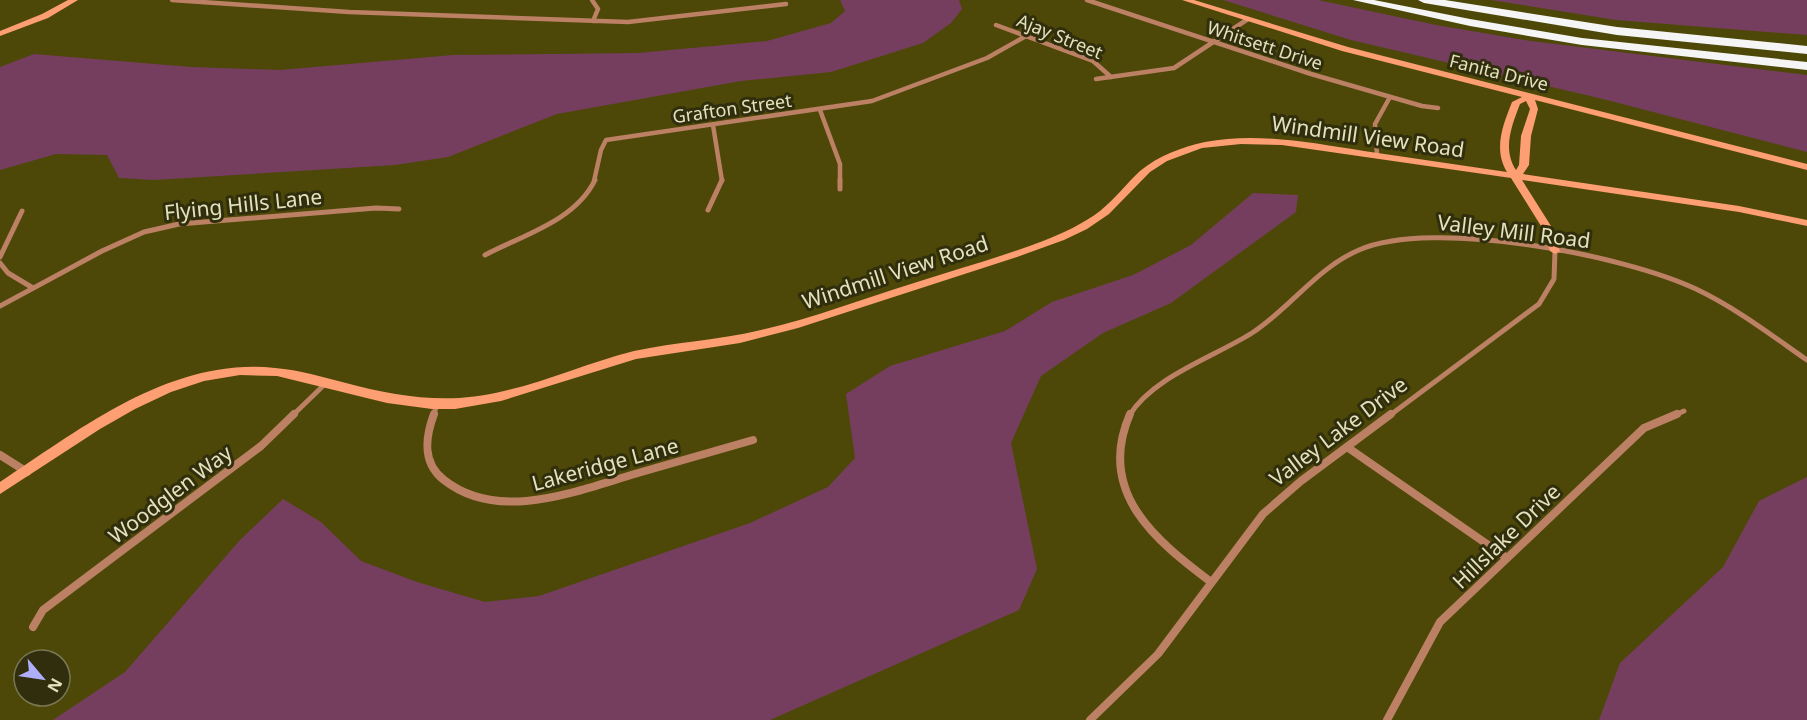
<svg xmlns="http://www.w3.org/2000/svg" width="1807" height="720" font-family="'Noto Sans',sans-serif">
  <rect width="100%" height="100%" fill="#4d4807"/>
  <path fill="#753e5f" d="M840,0H959L962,9L951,23L923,43L831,72L741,81L557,114L448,157L395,165L154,180L119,178L107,155L56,154L0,170V67L34,54L191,67L280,70L453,55L638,53L767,41L831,23L845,11Z
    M1223,0H1318L1436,25L1531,41L1807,75V152L1603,99L1351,40Z
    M1491,0H1807V35L1616,20Z
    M1253,193L1298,195L1296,212L1171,303L1103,333L1041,376L1011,443L1037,569L1019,610L770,720H53L125,672L240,540L283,499L321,522L361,561L417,582L485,602L539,596L750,523L828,487L855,458L846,394L890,366L1005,331L1052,302L1133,275L1191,245Z
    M1807,477V720H1599L1620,663L1723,567L1759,501Z"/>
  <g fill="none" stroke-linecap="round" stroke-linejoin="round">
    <path stroke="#bc8065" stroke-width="4.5" d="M172,0L349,12L628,22L786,4
      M592,0L598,9L593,21
      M1087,0L1311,74L1422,106L1438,108
      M996,25L1093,61L1111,77
      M1096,79L1174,68L1248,19
      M820,110L840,164V181
      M713,125L722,181
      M1377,156L1375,124L1390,97
      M594,181L601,150L606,140L872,101L987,58L1026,36"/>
    <path stroke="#bc8065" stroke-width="5" d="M840,180V189
      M708,210L722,180
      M485,255C523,235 575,221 595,180
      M0,257L22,211
      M0,263L8,273L33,288
      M0,306L102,251L144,232L179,224L376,208L399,209
      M292,416L326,383
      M433,416L437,405
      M1129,416C1152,377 1214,357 1252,333C1289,309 1318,267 1359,250C1433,218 1624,255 1696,289C1736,308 1771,335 1807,360
      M1389,416L1539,304L1554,279L1555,251
      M1673,416L1684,411"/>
    <path stroke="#bc8065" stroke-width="8" d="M434,414C425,438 422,463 444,480C500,524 579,490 638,473C676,462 715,451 753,440
      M1130,414C1096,492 1155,540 1211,582
      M1347,447L1507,558
      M0,455L27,472
      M33,627L43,610L261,446L294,414
      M1090,720L1158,654L1263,514L1301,481L1391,414
      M1387,720L1440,622L1644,428L1677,414"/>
    <path fill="#fd9e73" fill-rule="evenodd" d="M68,0H78L48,18L0,36V31L42,14Z
      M1182,0H1194L1348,47L1807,164V170L1535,100L1538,109L1531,136L1529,165L1523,174L1739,206L1807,220V226L1739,212L1522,180L1551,226L1560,251L1555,254L1550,251L1541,226L1511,178L1282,145L1241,144L1202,148L1167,161L1150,172L1109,214L1087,229L1064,240L1017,257L798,328L740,343L636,359L501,401L455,409H432L387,403L277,376L240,375L204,381L171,392L135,409L100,429L0,494V482C82,428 171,357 275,368C299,370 323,377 346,383C399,397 449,405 504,391C548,381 590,362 634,351C676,342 719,340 761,330C813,318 863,299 914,283C957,269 1001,257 1043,241C1063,233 1083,224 1100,211C1115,199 1126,184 1140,171C1158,156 1182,147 1205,142C1258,132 1311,143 1364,151C1412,158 1459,165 1507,172C1493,149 1503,125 1512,102L1522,97L1342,51ZM1526,101L1530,109L1521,136L1519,165L1516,170C1502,149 1512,125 1520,104Z"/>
    <path fill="#f5f5f5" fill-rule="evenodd" d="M1353,0H1374L1470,19L1582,38L1807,62V70L1582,45L1470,26Z
      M1418,0H1445L1617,27L1807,46V54L1617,35L1424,3Z"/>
  </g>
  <g text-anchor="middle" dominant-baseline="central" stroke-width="6" stroke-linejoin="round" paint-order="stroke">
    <g font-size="18" fill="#e4e2bc" stroke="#302e0d">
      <text transform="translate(1060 36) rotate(22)">Ajay Street</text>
      <text transform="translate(1265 45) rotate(18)">Whitsett Drive</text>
      <text transform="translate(1499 72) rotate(14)">Fanita Drive</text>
      <text transform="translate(732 108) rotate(-8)">Grafton Street</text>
    </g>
    <g font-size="21" fill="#e4e2bc" stroke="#302e0d">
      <text transform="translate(1368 136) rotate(8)">Windmill View Road</text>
      <text transform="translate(243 204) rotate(-6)">Flying Hills Lane</text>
      <text transform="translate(1514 231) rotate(7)">Valley Mill Road</text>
      <text transform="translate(895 272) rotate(-18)">Windmill View Road</text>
      <text transform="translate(1338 431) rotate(-37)">Valley Lake Drive</text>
      <text transform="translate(605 464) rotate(-15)">Lakeridge Lane</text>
      <text transform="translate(170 494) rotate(-37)">Woodglen Way</text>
      <text transform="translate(1506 536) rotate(-44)">Hillslake Drive</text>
    </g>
  </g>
  <g transform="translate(42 678) rotate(119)"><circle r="28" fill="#302e0d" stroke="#787653" stroke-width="1.5"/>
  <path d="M0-4.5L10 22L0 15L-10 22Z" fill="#afaefa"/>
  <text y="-9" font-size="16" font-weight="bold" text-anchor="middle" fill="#e4e2bc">N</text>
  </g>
</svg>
